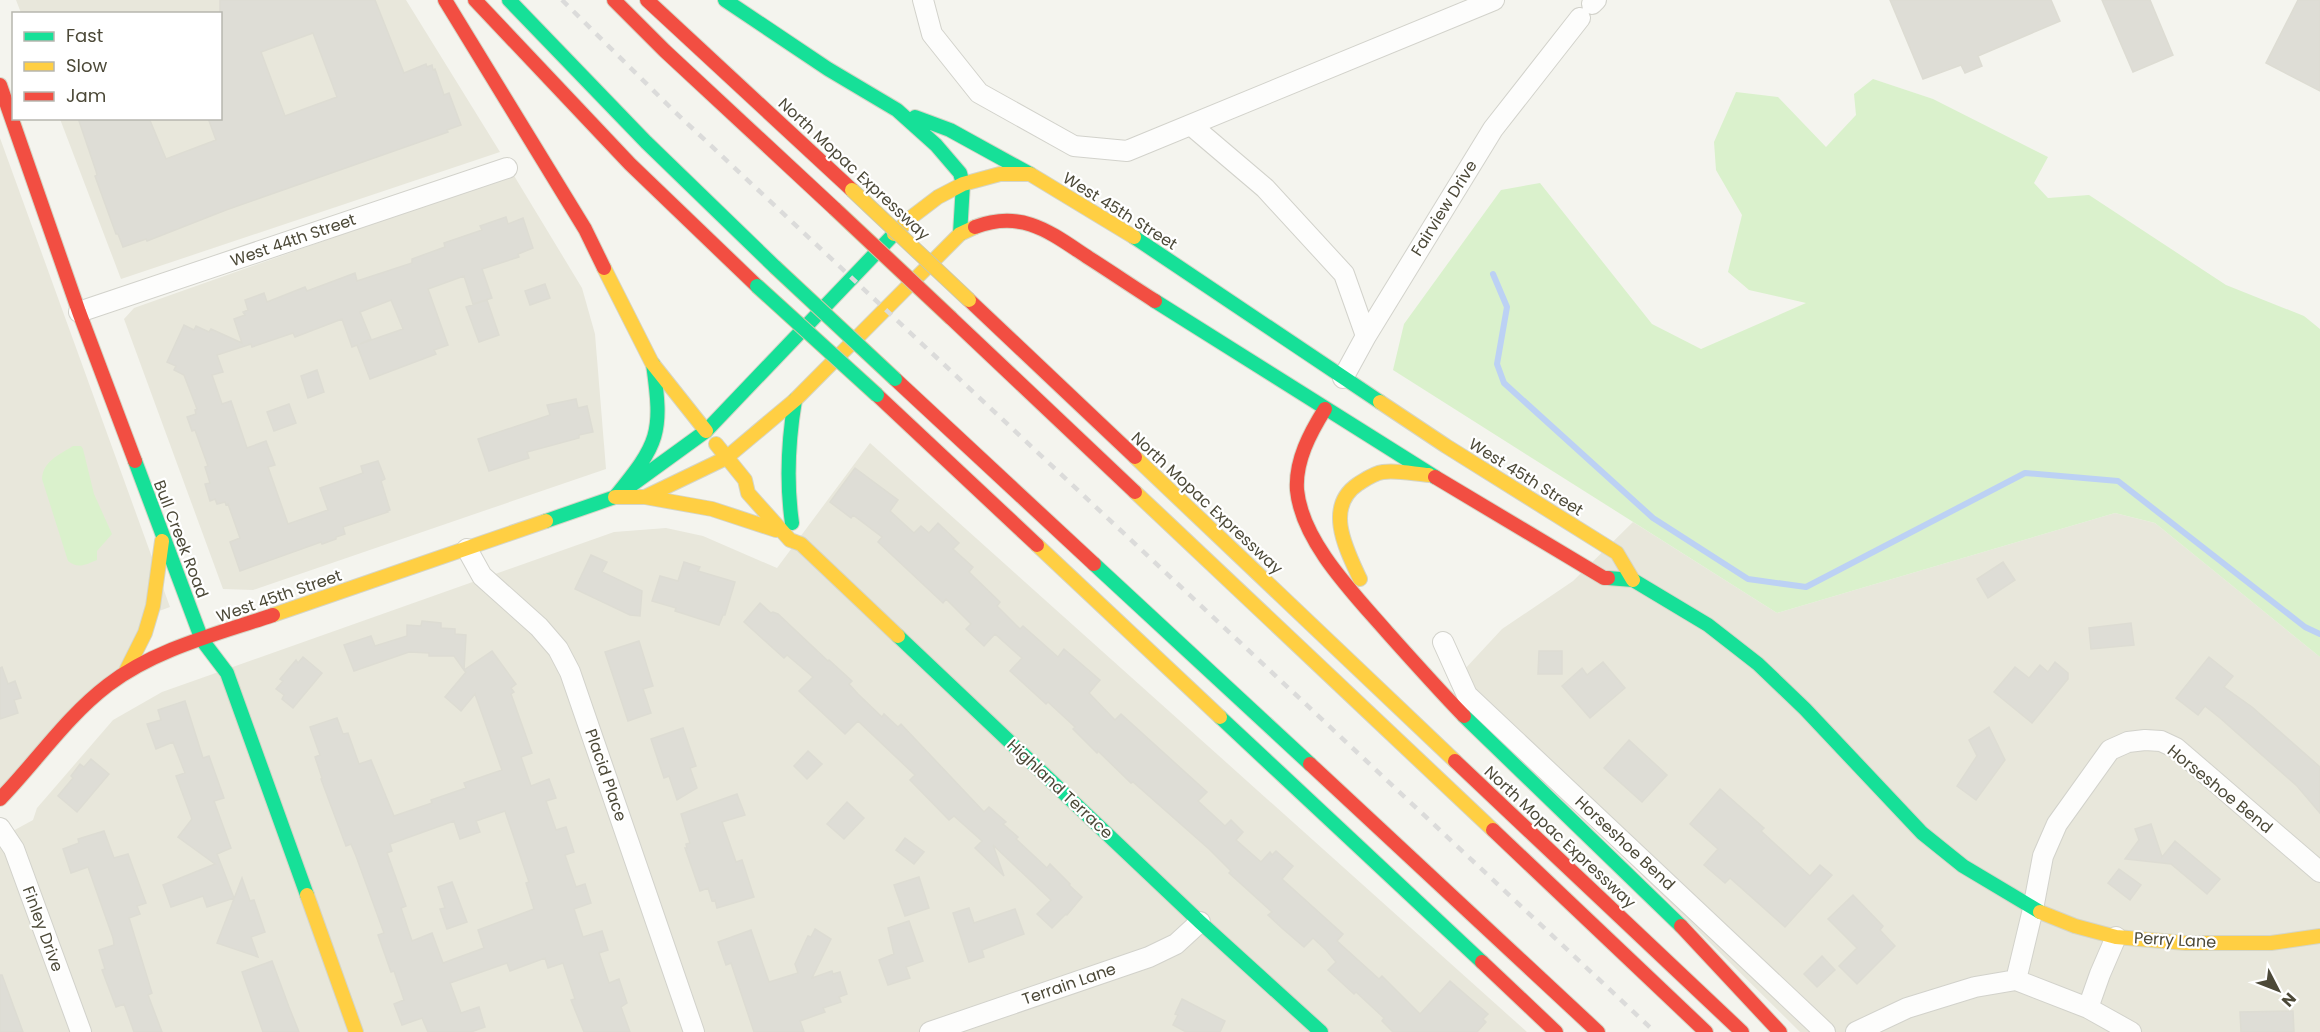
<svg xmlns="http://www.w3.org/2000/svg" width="2320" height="1032" font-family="Poppins,sans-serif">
  <rect width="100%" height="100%" fill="#f4f4ee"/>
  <path fill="#e8e7db" d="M16,0H406L500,152L121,279L60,119L220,118V14L21,13Z
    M0,138L170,607L143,617L122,671L0,796Z
    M513,174L582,288L595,334L606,469L253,590L223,589L124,319L134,308Z
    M870,443L1527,1032H0V838L33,820L37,808L113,720L162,692L614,532L666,528L703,536L777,568Z
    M2115,513L2155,523L2320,657V1032H1800L1450,685L1502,629L1573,581L1633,522L1777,613Z"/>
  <path fill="#daf1cc" d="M1873,79L1933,99L2048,157L2034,183L2048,198L2089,195L2226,285L2304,316L2320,329V657L2155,523L2115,513L1777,613L1393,370L1404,324L1501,190L1540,183L1652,324L1701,349L1806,303L1749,290L1728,272L1742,215L1716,170L1714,142L1736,92L1778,97L1826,147L1856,115L1854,94Z
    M73,446H81L83,449L94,494L112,534L97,551V560C85,565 78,569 68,561L42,479C43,461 59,455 73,446Z"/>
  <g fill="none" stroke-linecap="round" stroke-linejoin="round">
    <path stroke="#bcd1f4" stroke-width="6" d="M1493,274L1507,307L1497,364L1504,383L1653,518L1748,579L1806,587L2025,473L2118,481L2305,627L2320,634"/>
  </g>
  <path fill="#deddd6" stroke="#dddcd3" stroke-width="1.5" fill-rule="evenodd" d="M220,0H375L404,73L426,64L427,67L432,65L433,70L435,69L444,95L449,93L461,125L447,130L448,132L226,210L147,241L146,239L123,247L118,234H116L95,176L97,175L96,171L78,118H149L166,159L216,140L208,118H220ZM313,33L337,97L285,116L261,52Z
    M1890,0H2051L2060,21L1978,56L1982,66L1965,73L1961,65L1923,79Z
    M2102,0H2150L2173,55L2133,72Z
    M2298,0H2320V91L2266,63Z
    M506,217L508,224L523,218L533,248L518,254L519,257L482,269L492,298L473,304L464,276L428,289L448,345L434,350L436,354L370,379L357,345L352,347L342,319L295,337L293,333L252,347L251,344L217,355L223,372L212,375L222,404L231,401L247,448L266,441L275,465L268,467L288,524L328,510L320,488L363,473L361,466L378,461L385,479L381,481L390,510L387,511L388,512L343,527L345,534L336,537V539L322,544L321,542L240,571L230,542L240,538L228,504L226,505L225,502L217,504L215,499L210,501L205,484L210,483L205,467L208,466L195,430L192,431L187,417L196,414L195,410L197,409L184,375L174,370L176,366L167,362L184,325L194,330L196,326L209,332L211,329L242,343L234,319L245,315L243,312L248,310L245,300L264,293L267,302L305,287L307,291L355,273L357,281L412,263V259L445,247L444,243L482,230L480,226ZM391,300L403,329L360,344L371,339L360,312Z
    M545,284L550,298L530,305L525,291Z
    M487,300L499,335L479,342L466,307Z
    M317,370L324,392L308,398L301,376Z
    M576,399L578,408L587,406L593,432L579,435V438L527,452L529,458L489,471L478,439L550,415L547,405Z
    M289,404L296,423L274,431L267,412Z
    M855,468L898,500L890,511L914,533L921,526L929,533L938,523L959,543L953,549L973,567L969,572L1000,602L997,606L1020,629L1023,626L1058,657L1064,649L1100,680L1089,693L1115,720L1121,714L1207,792L1198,801L1225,826L1231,820L1243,832L1236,840L1261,862L1270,852L1272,855L1276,851L1293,866L1282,879L1343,934L1337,941L1379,979L1382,976L1420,1014L1450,981L1488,1014L1483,1019L1486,1022L1477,1032H1393L1382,1021L1384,1018L1356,992L1354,994L1328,970L1336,962L1326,950L1313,938L1304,947L1283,929L1268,915L1272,912L1229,873L1231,871L1209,849L1133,782L1131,783L1098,751L1097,753L1073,729L1075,727L1048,702L1046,704L1010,671L1022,658L995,634L984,646L966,629L971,624L946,599L943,603L878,542L882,537L853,515L851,518L830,502Z
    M591,555L607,562L602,572L642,591L640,616L630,615L575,589Z
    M684,562L700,567L698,571L735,582L725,615H723L719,625L675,611L676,608L652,601L660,576L678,581Z
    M2003,562L2015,580L1988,598L1977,579Z
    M760,603L771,613L773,612L778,614L828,661L829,660L852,681L849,684L858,694L882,717L884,714L898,727L901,724L984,812L989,807L1006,822L1003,824L1018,837L1016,839L1047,868L1050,864L1070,884L1069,885L1082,897L1067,915L1066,914L1052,928L1037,914L1051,900L993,845L1004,876L975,848L982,841L954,816L949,820L910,780L915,775L858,721L845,734L799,691L813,677L787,655L784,658L744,622Z
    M422,621L441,623V628L455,629V634L466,635L464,670L454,656H429V653L409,652L354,671L344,645L371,636L375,646L407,636V625L421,626Z
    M2131,623L2134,645L2091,649L2089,628Z
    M639,641L653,686L643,689L651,713L628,721L605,652Z
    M492,651L516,684L511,688L514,692L511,694L532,753L521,757L531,786L549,779L556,798L546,801L556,830L566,827L574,852L565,855L576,887L585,884L591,903L574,909L583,937L602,931L608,950L599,953L609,983L619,979L627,1003L621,1007L630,1032H584L571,1000L575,999L563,963L548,968L545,958L510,971L507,963L450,983L461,1013L479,1007L485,1027L471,1032H428L422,1018L402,1025L394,1004L404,1000L394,971L391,972L378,935L384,933L356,856L351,844L346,846L321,779L322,778L315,757L320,755L310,727L337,718L343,734L348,733L359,764L371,760L394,816L432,803L431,800L466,788L464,783L502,770L475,694L461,711L445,697L466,672L464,670ZM505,811L529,882L526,883L534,909L478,930L484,948L443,963L432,933L412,941L401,908L406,906L387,853L392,851L390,844L454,821L460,839L480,832L476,821Z
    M1539,651H1562V674H1538Z
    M303,657L322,673L293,708L282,699L284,695L276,689L283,681L280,679L296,660L298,663Z
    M2209,657L2233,676L2224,687L2252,707L2320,767V813L2297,786L2220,718L2205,706L2198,715L2176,698Z
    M1603,662L1625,688L1590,718L1562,686L1582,668L1587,675Z
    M2055,662L2068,673V679L2032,723L1994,692L2015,667L2029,678L2040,665L2048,672Z
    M2,667L8,684L15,681L21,698L14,700L18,713L0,719V668Z
    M185,701L203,758L209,756L224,798L214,801L231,848L217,854L234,898L207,907L203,896L171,907L163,885L215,864L178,837L192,819L176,776L185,773L173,742L156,749L147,724L161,720L158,710Z
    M1989,727L2005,760L1976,800L1957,786L1977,756L1969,740Z
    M683,728L696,766L690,768L697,788L677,800L669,776L664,778L651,739Z
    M1629,740L1667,775L1642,802L1604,768Z
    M808,751L822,764L807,779L794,766Z
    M91,759L109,774L77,812L58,796L73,778L71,776L80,764L84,767Z
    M1720,789L1764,828L1761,831L1810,876L1820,865L1832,875L1785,927L1730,878L1725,883L1704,865L1718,849L1690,824Z
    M737,794L745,815L722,822L736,862L742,860L754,897L717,908L715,900L712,901L708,888L700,891L685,848H687L686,844L690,843L681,814Z
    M847,802L864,818L844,839L827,824Z
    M2151,824L2162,857L2175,841L2220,879L2207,894L2171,864L2125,859L2139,840L2135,829Z
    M104,831L114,858L128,854L146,903L137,906L140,914L129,918L152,993L148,995L162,1032H134L124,1004L116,1007L102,970L105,969L99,950L114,945L113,938L88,867L71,873L63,849L79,843L78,839Z
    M905,838L924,852L914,864L896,850Z
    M2119,869L2141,885L2130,900L2108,883Z
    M919,877L929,908L905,916L894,885Z
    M242,878L250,901L254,900L265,932L251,937L258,957L217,943Z
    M452,882L467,922L447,929L440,909L445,908L438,887Z
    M1853,895L1883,926L1880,930L1895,946L1857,984L1839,966L1857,948L1828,919Z
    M969,908L974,923L1015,909L1024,934L982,950L984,957L969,962L953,913Z
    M909,921L923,961L906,967L910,978L888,985L879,960L894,954L888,928Z
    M815,929L831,939L812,978L832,971L833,974L840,972L847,994L839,997L841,1002L823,1008L825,1012L800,1021L804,1032H754L731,963L726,965L718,942L751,930L769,982L798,973L795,964L808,936L811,937Z
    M1822,956L1835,970L1817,987L1804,974Z
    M272,961L289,1007L299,1032H263L242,972Z
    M0,975H2L23,1032H0Z
    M1182,999L1225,1021L1220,1032H1186L1173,1025L1178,1015L1175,1014Z
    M2293,1011L2294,1032H2241L2240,1012Z"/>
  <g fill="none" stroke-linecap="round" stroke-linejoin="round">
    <g stroke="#d2d2cb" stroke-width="22">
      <path id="street" d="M923,0L932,34L979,93L1074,146L1127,151L1494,0
        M1592,4L1596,0
        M1192,126L1265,188L1344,274L1366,336
        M79,312L507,168
        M1343,378L1366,336L1493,129L1580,18
        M467,549L482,576L539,627L558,649L570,672L694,1032
        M1443,642L1467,695L1825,1032
        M0,828L14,849L81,1032
        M2016,980L2033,909L2043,856L2057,824L2110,750L2128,742L2145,740L2161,741L2176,748L2320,872
        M2016,980L2088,1008L2131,1032
        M2088,1008L2100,974L2116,937
        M930,1032L1149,957L1176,944L1200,922
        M1856,1032L1907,1008L1975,987L2016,980"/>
    </g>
    <g stroke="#d5d5c6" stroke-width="16">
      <path id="fast" d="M509,0L646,142L775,267
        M725,0L828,69L897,110L936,145L960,173L963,184L960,234
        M915,117L950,130L1030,174
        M1134,237L1380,402
        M1155,301L1435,477
        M135,461L202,640L227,673L307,895
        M615,497C659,443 663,434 653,364
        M546,521L615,497L706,431L894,234
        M792,523C786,481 788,442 795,400
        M1094,564L1310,764
        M1608,578L1633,580L1708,625L1758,664L1805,709L1922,833L1963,866L2040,912
        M898,636L1200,922L1321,1032
        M1464,716L1681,926
        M1220,717L1482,962"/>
    </g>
    <g stroke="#d5d5c6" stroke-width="16">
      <path id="slow" d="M894,234L913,216L938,197L963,184L1000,174H1030L1134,237
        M604,268L652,363L706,431
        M1380,402L1446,446L1617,553L1633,580
        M716,444L745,480L748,493L790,540L801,544L898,636
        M1135,457L1455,761
        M1135,492L1493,830
        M615,497H645L726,458L795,400L960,234L975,227
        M645,497L712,509L776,530
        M1037,545L1220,717
        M1360,579C1346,549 1324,507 1358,484C1366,479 1374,473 1383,472C1398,470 1414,474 1429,475
        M273,615L546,521
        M125,673L145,633L153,606L162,541
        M307,895L356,1032
        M2040,912L2075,926L2116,937L2186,943H2271L2320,936"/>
    </g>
    <g stroke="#d5d5c6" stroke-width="16">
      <path id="jam" d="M445,0L585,229L604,268
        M475,0L630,164L757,286
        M614,0L665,51L835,209
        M647,0L852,190
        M0,85L79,312L135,461
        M975,227C1023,209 1051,233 1089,258C1111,272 1133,287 1155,301
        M969,300L1135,457
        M951,318L1135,492
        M895,379L1094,564
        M877,395L1037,545
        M1325,409C1310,433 1295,461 1297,490C1302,542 1354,594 1387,632C1412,660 1438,689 1464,716
        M1435,477L1604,578H1608
        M1455,761L1742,1032
        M1310,764L1598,1032
        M0,799C36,762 66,717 108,685C155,649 217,634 273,615
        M1493,830L1706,1032
        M1681,926L1780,1032
        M1482,962L1556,1032"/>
    </g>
    <use href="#street" stroke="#fdfdfc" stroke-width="20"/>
    <use href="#fast" stroke="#16e098" stroke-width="14"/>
    <use href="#slow" stroke="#ffcf43" stroke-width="14"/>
    <use href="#jam" stroke="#f24e42" stroke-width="14"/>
    <path stroke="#dbdbda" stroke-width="4.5" stroke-dasharray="8 8" stroke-linecap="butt" d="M562,0L674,111L1655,1032"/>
    <g stroke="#cec9a7" stroke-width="16" stroke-linecap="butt">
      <path id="fast-bridge" d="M775,267L895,379
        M757,286L877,395"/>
    </g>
    <g stroke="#cec9a7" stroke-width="16" stroke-linecap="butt">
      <path id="slow-bridge" d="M852,190L969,300"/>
    </g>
    <g stroke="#cec9a7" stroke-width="16" stroke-linecap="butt">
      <path id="jam-bridge" d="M835,209L951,318"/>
    </g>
    <use href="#fast-bridge" stroke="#16e098" stroke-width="14"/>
    <use href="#slow-bridge" stroke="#ffcf43" stroke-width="14"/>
    <use href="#jam-bridge" stroke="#f24e42" stroke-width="14"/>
  </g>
  <g text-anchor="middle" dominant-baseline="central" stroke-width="4.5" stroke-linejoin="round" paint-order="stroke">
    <g font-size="16" fill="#4c4938" stroke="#fff">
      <text transform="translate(854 169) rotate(43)">North Mopac Expressway</text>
      <text transform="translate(1444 208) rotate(-58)">Fairview Drive</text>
      <text transform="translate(1120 211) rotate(32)">West 45th Street</text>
      <text transform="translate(293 240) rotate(-19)">West 44th Street</text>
      <text transform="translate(1526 477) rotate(32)">West 45th Street</text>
      <text transform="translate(1207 503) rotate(43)">North Mopac Expressway</text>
      <text transform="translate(181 539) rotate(69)">Bull Creek Road</text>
      <text transform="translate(279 596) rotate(-19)">West 45th Street</text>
      <text transform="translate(606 775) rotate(71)">Placid Place</text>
      <text transform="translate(1060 789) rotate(43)">Highland Terrace</text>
      <text transform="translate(2220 789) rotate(39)">Horseshoe Bend</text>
      <text transform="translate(1560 837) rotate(43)">North Mopac Expressway</text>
      <text transform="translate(1625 843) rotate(43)">Horseshoe Bend</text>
      <text transform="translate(43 929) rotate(70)">Finley Drive</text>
      <text transform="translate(2175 940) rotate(3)">Perry Lane</text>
      <text transform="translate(1069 984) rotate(-19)">Terrain Lane</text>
    </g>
  </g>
  <rect x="12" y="12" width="210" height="108" fill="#ffffff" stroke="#b7b6af" stroke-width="1.5"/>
  <rect x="24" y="32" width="30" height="9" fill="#16e098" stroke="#b7b6af" stroke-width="1.5"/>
  <text x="66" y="42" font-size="18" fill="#4c4938">Fast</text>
  <rect x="24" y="62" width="30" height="9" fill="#ffcf43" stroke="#b7b6af" stroke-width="1.5"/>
  <text x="66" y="72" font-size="18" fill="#4c4938">Slow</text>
  <rect x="24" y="92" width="30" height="9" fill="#f24e42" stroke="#b7b6af" stroke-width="1.5"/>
  <text x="66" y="102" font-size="18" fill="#4c4938">Jam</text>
  <g transform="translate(2278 990) rotate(132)" stroke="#ffffff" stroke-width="4.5" paint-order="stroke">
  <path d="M0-4.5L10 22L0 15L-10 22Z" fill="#4c4938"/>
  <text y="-9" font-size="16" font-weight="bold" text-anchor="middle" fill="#4c4938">N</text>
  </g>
</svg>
